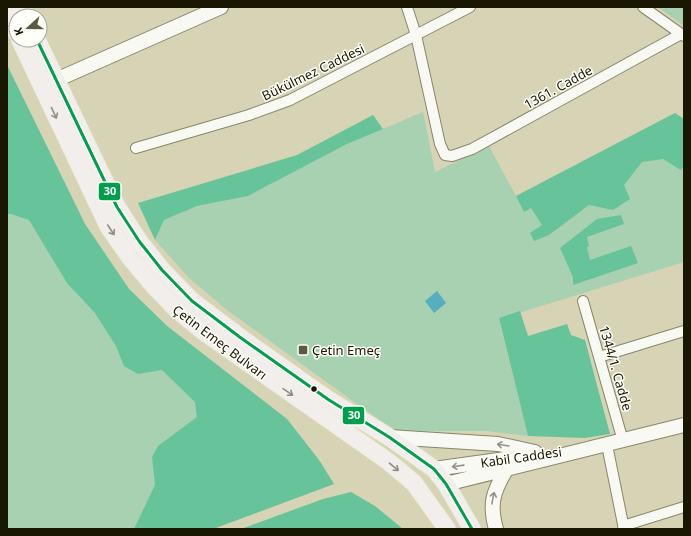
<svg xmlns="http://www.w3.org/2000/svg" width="691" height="536" font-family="'Noto Sans',sans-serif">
  <rect width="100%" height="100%" fill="#d6d4b4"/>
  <path fill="#a7d1b0" d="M658,7H684V26Z
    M7,65L85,224L129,289L167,326L287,419L319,460L334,484L213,529H7Z
    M423,112L435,172L489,146L516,196L675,113L684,119V262L499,319L528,436L486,431H396L361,407L227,310L189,278L155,240L164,220L197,206L248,196L347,144Z"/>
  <path fill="#67c399" d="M7,65L85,224L129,289L167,326L287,419L319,460L334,484L213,529H134L155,485L152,457L158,446L197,417L195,402L162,370L138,374L124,366L116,346L95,313L67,283L29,220L11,214H7Z
    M675,113L684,119V165L681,170L663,159L642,162L624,185L630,199L613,210L589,205L549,235L534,241L530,233L542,225L531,208L524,212L516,196Z
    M373,115L383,129L347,144L248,196L197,206L164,220L155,240L138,203L297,155Z
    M621,215L624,224L587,237L589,246L587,247L590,260L631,246L638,263L573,285V277L560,248L597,219Z
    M520,311L528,336L567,324L571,335L585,340L610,434L585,438L528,436L499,318Z
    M351,492L375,506L403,529H241L323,499Z"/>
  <path fill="#57aebe" d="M437,291L446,303L434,313L425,301Z"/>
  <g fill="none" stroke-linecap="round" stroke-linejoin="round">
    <g stroke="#88866c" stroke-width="12">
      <path id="street" d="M407,7L416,35L440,144L445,155L452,156L472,149L681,34
        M643,7L684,36
        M136,148L249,115L290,100L470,7
        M583,301L623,441
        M599,357L684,331
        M607,445L624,529
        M623,526L684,507"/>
    </g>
    <g stroke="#88866c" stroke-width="16">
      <path id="secondary" d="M56,80L221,7
        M389,437L498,444L535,452
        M434,469L534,455
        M446,484L684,425
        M496,529C489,504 493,492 506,470"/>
    </g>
    <g stroke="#edecdd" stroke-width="18">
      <path id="primary" d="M22,7L26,16
        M7,13L16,32
        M20,40L108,226L131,259L153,285L176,309L204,332L389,462L414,483L447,529
        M37,40L117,207L139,241L162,270L192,301L241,338L329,400L389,437L434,469L446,484L472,529"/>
    </g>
    <use href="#street" stroke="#f9f9f4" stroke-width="10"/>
    <use href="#secondary" stroke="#f9f9f4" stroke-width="14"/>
    <use href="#primary" stroke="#f2eeeb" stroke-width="16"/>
    <g stroke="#fffff9" stroke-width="6">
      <path id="bus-1" d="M37,40L117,207L139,241L162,270L192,301L241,338L329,400L389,437L434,469L446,484L472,529"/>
    </g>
    <use href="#bus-1" stroke="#019f4d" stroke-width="3"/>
  </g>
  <defs><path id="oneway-shaft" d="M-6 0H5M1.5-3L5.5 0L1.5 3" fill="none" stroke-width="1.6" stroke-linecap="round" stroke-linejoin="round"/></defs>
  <g stroke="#908d82">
    <use href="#oneway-shaft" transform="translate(54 113) rotate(65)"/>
    <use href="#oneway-shaft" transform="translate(111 230) rotate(57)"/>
    <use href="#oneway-shaft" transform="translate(288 392) rotate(35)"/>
    <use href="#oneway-shaft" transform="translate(394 467) rotate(40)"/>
  </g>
  <g stroke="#949387">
    <use href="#oneway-shaft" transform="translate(503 445) rotate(-171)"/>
    <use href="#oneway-shaft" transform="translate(458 466) rotate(172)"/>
    <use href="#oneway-shaft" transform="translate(493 498) rotate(-79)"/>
  </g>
  <rect fill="#5b5940" stroke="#fffff9" stroke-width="1.5" x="298" y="345" width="10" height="10" rx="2"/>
  <circle fill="#191702" stroke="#fffff9" stroke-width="1.5" cx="314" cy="389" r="3.5"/>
  <g text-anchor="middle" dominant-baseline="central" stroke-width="3" stroke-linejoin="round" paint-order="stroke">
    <g font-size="13" fill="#191702" stroke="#fffff9">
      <text transform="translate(313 72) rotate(-26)">Bükülmez Caddesi</text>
      <text transform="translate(558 87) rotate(-29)">1361. Cadde</text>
      <text transform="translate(220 342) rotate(37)">Çetin Emeç Bulvarı</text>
      <text transform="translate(616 368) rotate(74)">1344/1. Cadde</text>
      <text transform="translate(521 457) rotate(-8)">Kabil Caddesi</text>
    </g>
    <g font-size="13" fill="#191702" stroke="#fffff9" text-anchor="start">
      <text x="312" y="350">Çetin Emeç</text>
    </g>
  </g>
  <g stroke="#fffff9" stroke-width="1.5">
    <rect x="98" y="182" width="23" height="19" rx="4" fill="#019f4d"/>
    <rect x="342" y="406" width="23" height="19" rx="4" fill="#019f4d"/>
  </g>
  <g font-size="11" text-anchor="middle" font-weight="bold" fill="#fff">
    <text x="110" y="195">30</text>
    <text x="354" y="419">30</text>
  </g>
  <rect width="691" height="536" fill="none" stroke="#191702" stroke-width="16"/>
  <g transform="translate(28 28) rotate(249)"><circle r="19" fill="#fffff9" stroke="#a3a296"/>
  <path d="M0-3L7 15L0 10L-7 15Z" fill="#5b5940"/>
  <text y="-6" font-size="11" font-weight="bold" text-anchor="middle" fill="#191702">K</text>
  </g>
</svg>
